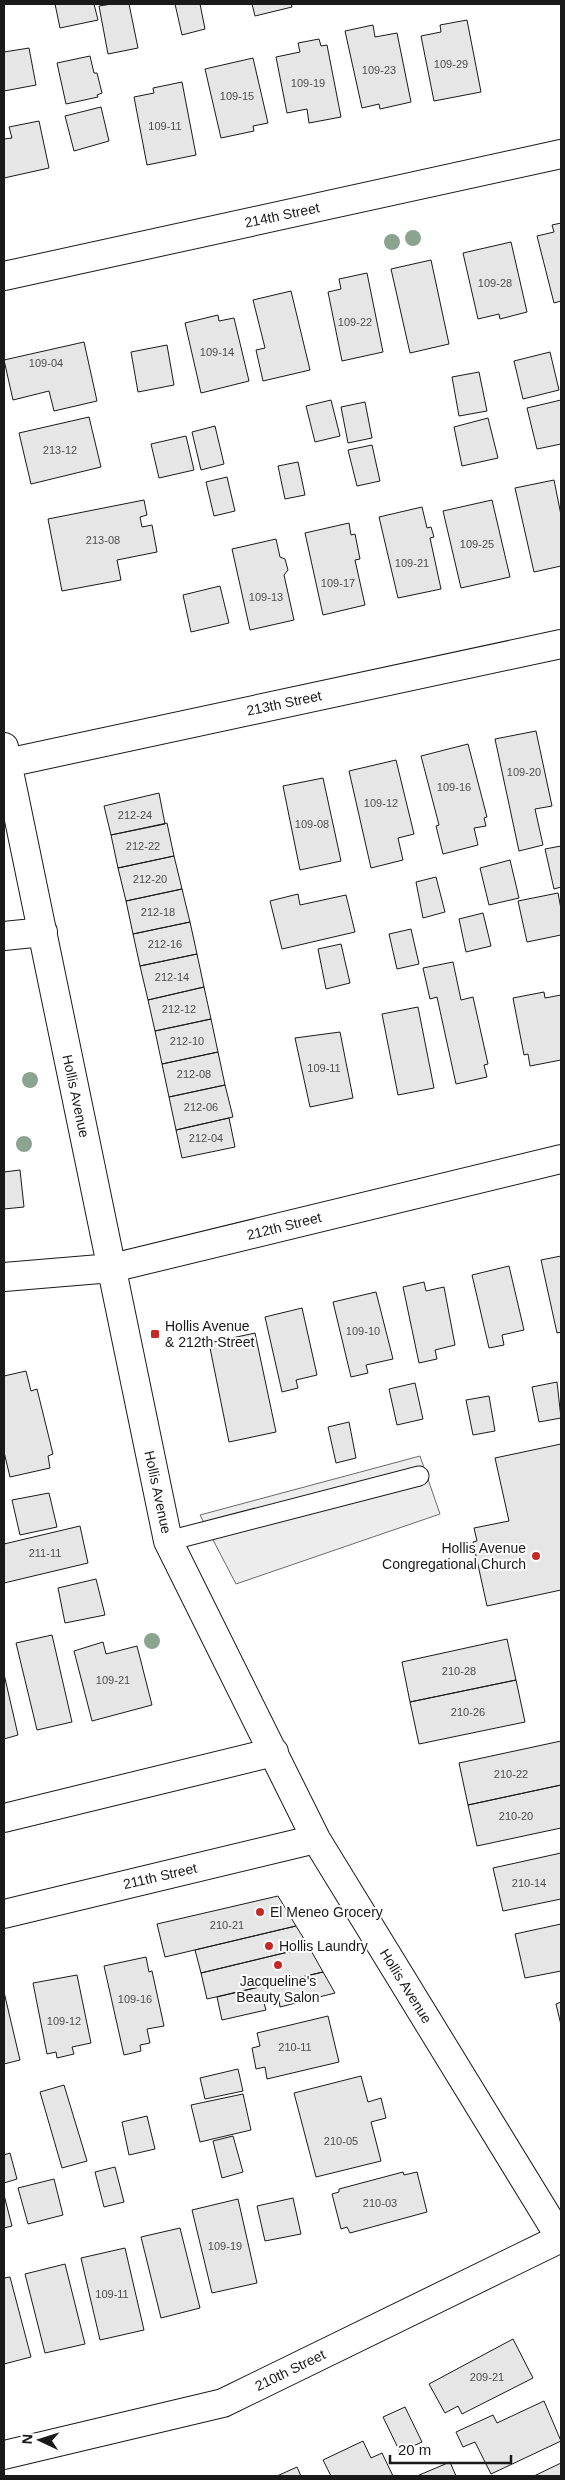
<svg xmlns="http://www.w3.org/2000/svg" width="565" height="2480" font-family="Arial,sans-serif">
  <rect width="100%" height="100%" fill="#fff"/>
  <path fill="#ededed" stroke="#6a6a6a" d="M420,1456L440,1514L236,1584L200,1515Z"/>
  <path fill="#e6e6e6" stroke="#1a1a1a" d="M55,4H94L98,20L60,28Z
    M112,4H129L138,48L108,54L99,6Z
    M175,4H200L205,29L182,35Z
    M252,4H291L292,7L255,16Z
    M467,20L481,92L434,101L421,36L441,32L440,25Z
    M373,25L375,37L397,33L411,102L380,109L379,104L362,108L345,31Z
    M319,39L321,46L327,45L341,117L309,123L307,109L287,113L276,57L300,52L298,43Z
    M29,48L36,85L4,91V52Z
    M90,56L94,73H97L102,93L97,95L98,97L66,104L57,63Z
    M253,58L268,123L253,126L254,131L221,138L205,69Z
    M182,82L196,155L147,165L134,97L154,93L153,88Z
    M101,107L109,141L74,151L65,116Z
    M39,121L49,168L4,178V139L12,138L9,127Z
    M561,223V301L554,303L537,236L554,232L552,225Z
    M511,242L527,312L500,319L499,314L478,319L463,253Z
    M431,260L449,344L410,353L391,269Z
    M367,273L383,352L342,361L328,292L341,289L339,279Z
    M291,291L310,370L263,381L256,350L265,348L253,300Z
    M218,315L219,321L234,318L249,381L201,393L185,323Z
    M84,342L97,401L54,411L49,391L13,400L4,360Z
    M167,345L174,385L138,392L131,352Z
    M550,352L559,390L523,399L514,361Z
    M479,372L487,411L459,416L452,377Z
    M331,400L340,436L315,442L306,406Z
    M561,400V444L537,449L527,408Z
    M365,402L372,438L348,443L341,407Z
    M89,417L101,467L31,484L19,433Z
    M488,418L498,458L462,466L454,427Z
    M215,426L224,464L201,470L192,432Z
    M186,436L194,470L159,478L151,444Z
    M372,445L380,481L357,486L348,450Z
    M298,462L305,495L285,499L278,466Z
    M227,477L235,511L214,516L206,482Z
    M554,480L561,515V566L534,572L515,488Z
    M144,500L147,515L140,517L142,527L152,525L157,552L117,560L121,580L62,591L48,519Z
    M492,500L510,577L461,588L443,511Z
    M422,507L427,528L431,527L434,537L430,538L441,589L398,598L379,517Z
    M349,523L351,535L355,534L360,559L355,560L365,605L323,615L305,533Z
    M276,539L280,557L285,559L288,570L284,575L294,620L250,630L232,549Z
    M220,586L229,623L191,632L183,595Z
    M536,731L552,806L535,809L543,845L519,851L495,739Z
    M468,744L487,817L484,818L486,826L474,828L478,845L443,854L436,826L439,825L421,756Z
    M396,760L414,834L398,838L403,860L371,868L349,771Z
    M323,778L341,861L300,870L283,786Z
    M159,793L165,824L111,835L104,806Z
    M167,823L174,856L118,868L111,835Z
    M561,846V887L554,889L545,849Z
    M174,856L182,889L126,901L118,868Z
    M510,860L519,898L489,905L480,868Z
    M436,877L445,912L423,918L416,882Z
    M182,889L190,922L133,934L126,901Z
    M558,893L561,909V935L527,942L518,901Z
    M298,894L300,905L346,895L355,932L282,949L270,901Z
    M483,913L491,946L466,952L459,919Z
    M190,922L197,954L140,966L133,934Z
    M411,929L419,964L397,969L389,934Z
    M341,944L350,983L326,989L318,949Z
    M197,954L204,987L148,1000L140,966Z
    M453,962L461,1000L473,997L488,1064L484,1065L487,1077L456,1084L437,997L430,999L423,968Z
    M204,987L211,1019L155,1031L148,1000Z
    M544,992L545,998L561,995V1060L530,1066L528,1054L524,1055L513,998Z
    M418,1007L434,1088L398,1095L382,1014Z
    M211,1019L218,1052L162,1064L155,1031Z
    M340,1032L353,1098L310,1107L295,1038Z
    M218,1052L225,1085L169,1097L162,1064Z
    M225,1085L233,1117L176,1130L169,1097Z
    M229,1118L235,1147L182,1158L176,1130Z
    M20,1170L24,1207L4,1209V1172Z
    M561,1256V1332L557,1333L541,1260Z
    M509,1266L524,1330L502,1335L504,1345L489,1348L472,1275Z
    M424,1282L426,1291L444,1287L455,1345L435,1350L437,1359L419,1363L403,1287Z
    M376,1292L393,1359L366,1365L368,1373L351,1377L333,1302Z
    M302,1308L317,1375L296,1380L298,1388L282,1392L265,1317Z
    M255,1333L276,1432L229,1442L209,1343Z
    M26,1371L31,1391L37,1389L53,1454L48,1456L50,1468L10,1477L4,1452V1376Z
    M557,1382L561,1418L539,1422L532,1387Z
    M415,1383L423,1419L397,1425L389,1389Z
    M489,1396L495,1431L473,1435L466,1400Z
    M349,1422L356,1458L336,1463L328,1427Z
    M561,1444V1590L487,1606L473,1542L477,1541L474,1528L509,1521L495,1458Z
    M49,1493L57,1527L20,1535L12,1500Z
    M80,1526L88,1563L4,1583V1544Z
    M96,1579L105,1615L65,1623L58,1588Z
    M52,1635L72,1722L37,1730L16,1643Z
    M507,1639L516,1680L410,1702L402,1662Z
    M103,1642L106,1654L137,1646L152,1705L92,1721L74,1651Z
    M4,1674L18,1735L4,1739Z
    M516,1680L525,1722L419,1744L410,1702Z
    M561,1741V1785L468,1805L459,1763Z
    M561,1785V1828L477,1846L468,1805Z
    M561,1853V1899L503,1911L493,1868Z
    M278,1896L296,1926L165,1957L157,1924Z
    M561,1924V1971L525,1978L515,1934Z
    M296,1926L309,1947L201,1973L195,1950Z
    M309,1947L323,1972L207,1999L201,1973Z
    M146,1957L149,1972L152,1971L164,2026L147,2029L150,2043L140,2045L141,2051L124,2055L104,1966Z
    M323,1972L335,1993L280,2007L279,2000L264,2003L266,2010L222,2020L217,1997Z
    M77,1975L91,2043L72,2047L74,2054L57,2058L56,2052L47,2054L33,1983Z
    M4,1992L20,2060L4,2064Z
    M561,2002V2025L556,2004Z
    M328,2016L339,2062L267,2079L265,2067L256,2069L252,2048L260,2046L257,2033Z
    M238,2069L243,2091L205,2099L200,2078Z
    M361,2076L368,2102L381,2098L386,2118L371,2122L381,2161L316,2177L294,2093Z
    M64,2085L87,2161L62,2168L40,2092Z
    M243,2094L251,2130L200,2142L191,2105Z
    M147,2116L155,2149L129,2155L122,2122Z
    M233,2136L243,2172L222,2178L213,2141Z
    M10,2153L17,2179L4,2183V2155Z
    M115,2167L124,2202L104,2207L95,2172Z
    M403,2172L404,2175L417,2172L427,2212L350,2233L347,2227L341,2229L332,2194L339,2192V2189Z
    M54,2179L63,2215L28,2224L18,2188Z
    M4,2195L12,2226L4,2228Z
    M293,2198L301,2234L265,2241L257,2206Z
    M238,2199L257,2283L212,2293L192,2210Z
    M180,2228L200,2308L161,2318L141,2237Z
    M125,2248L144,2330L100,2340L81,2258Z
    M65,2264L85,2344L45,2353L25,2274Z
    M10,2277L31,2357L4,2364V2278Z
    M513,2339L533,2378L462,2414L458,2406L445,2413L429,2384Z
    M544,2401L561,2441L491,2474L475,2442L463,2447L456,2432L493,2415L497,2423Z
    M405,2407L422,2442L400,2452L383,2417Z
    M363,2441L371,2458L382,2453L393,2476H331L323,2460Z
    M450,2462L456,2476H417Z
    M561,2463V2476H534Z
    M297,2467L301,2476H277Z"/>
  <g fill="none" stroke-linecap="round" stroke-linejoin="round">
    <g stroke="#1a1a1a" stroke-width="21">
      <path id="service" d="M168,1541L419,1476"/>
    </g>
    <g stroke="#1a1a1a" stroke-width="30">
      <path id="minor" d="M4,276L561,154
        M4,747L168,1541L316,1839L561,2239
        M7,763L561,644
        M4,936L43,932
        M4,1277L112,1268L561,1159
        M4,1818L274,1752
        M4,1914L316,1839
        M4,2455L223,2403L561,2238"/>
    </g>
    <use href="#service" stroke="#fff" stroke-width="19"/>
    <use href="#minor" stroke="#fff" stroke-width="28"/>
  </g>
  <g fill="#8aa48f">
    <circle cx="413" cy="238" r="8"/>
    <circle cx="392" cy="242" r="8"/>
    <circle cx="30" cy="1080" r="8"/>
    <circle cx="24" cy="1144" r="8"/>
    <circle cx="152" cy="1641" r="8"/>
  </g>
  <g fill="#c62828" stroke="#fff" stroke-width="2">
    <rect x="150" y="1329" width="10" height="10" rx="2.5"/>
    <circle cx="536" cy="1556" r="5"/>
    <circle cx="260" cy="1912" r="5"/>
    <circle cx="269" cy="1946" r="5"/>
    <circle cx="278" cy="1965" r="5"/>
  </g>
  <g text-anchor="middle" dominant-baseline="central" stroke-width="4" stroke-linejoin="round" paint-order="stroke">
    <g font-size="11" fill="#4d4d4d">
      <text x="451" y="64">109-29</text>
      <text x="379" y="70">109-23</text>
      <text x="308" y="83">109-19</text>
      <text x="237" y="96">109-15</text>
      <text x="165" y="126">109-11</text>
      <text x="495" y="283">109-28</text>
      <text x="355" y="322">109-22</text>
      <text x="217" y="352">109-14</text>
      <text x="46" y="363">109-04</text>
      <text x="60" y="450">213-12</text>
      <text x="103" y="540">213-08</text>
      <text x="477" y="544">109-25</text>
      <text x="412" y="563">109-21</text>
      <text x="338" y="583">109-17</text>
      <text x="266" y="597">109-13</text>
      <text x="524" y="772">109-20</text>
      <text x="454" y="787">109-16</text>
      <text x="381" y="803">109-12</text>
      <text x="135" y="815">212-24</text>
      <text x="312" y="824">109-08</text>
      <text x="143" y="846">212-22</text>
      <text x="150" y="879">212-20</text>
      <text x="158" y="912">212-18</text>
      <text x="165" y="944">212-16</text>
      <text x="172" y="977">212-14</text>
      <text x="179" y="1009">212-12</text>
      <text x="187" y="1041">212-10</text>
      <text x="324" y="1068">109-11</text>
      <text x="194" y="1074">212-08</text>
      <text x="201" y="1107">212-06</text>
      <text x="206" y="1138">212-04</text>
      <text x="363" y="1331">109-10</text>
      <text x="45" y="1553">211-11</text>
      <text x="459" y="1671">210-28</text>
      <text x="113" y="1680">109-21</text>
      <text x="468" y="1712">210-26</text>
      <text x="511" y="1774">210-22</text>
      <text x="516" y="1816">210-20</text>
      <text x="529" y="1883">210-14</text>
      <text x="227" y="1925">210-21</text>
      <text x="135" y="1999">109-16</text>
      <text x="64" y="2021">109-12</text>
      <text x="295" y="2047">210-11</text>
      <text x="341" y="2141">210-05</text>
      <text x="380" y="2203">210-03</text>
      <text x="225" y="2246">109-19</text>
      <text x="112" y="2294">109-11</text>
      <text x="487" y="2377">209-21</text>
    </g>
    <g font-size="14" fill="#1a1a1a" stroke="#fff">
      <text transform="translate(282 215) rotate(-12)">214th Street</text>
      <text transform="translate(284 703) rotate(-12)">213th Street</text>
      <text transform="translate(76 1096) rotate(78)">Hollis Avenue</text>
      <text transform="translate(284 1226) rotate(-14)">212th Street</text>
      <text transform="translate(158 1492) rotate(78)">Hollis Avenue</text>
      <text transform="translate(160 1876) rotate(-13)">211th Street</text>
      <text transform="translate(406 1986) rotate(58)">Hollis Avenue</text>
      <text transform="translate(290 2370) rotate(-26)">210th Street</text>
    </g>
    <g font-size="14" fill="#1a1a1a" stroke="#fff" text-anchor="start">
      <text x="165" y="1326">Hollis Avenue<tspan x="165" dy="16">&amp; 212th Street</tspan></text>
      <text x="526" y="1548" text-anchor="end">Hollis Avenue<tspan x="526" dy="16">Congregational Church</tspan></text>
      <text x="270" y="1912">El Meneo Grocery</text>
      <text x="279" y="1946">Hollis Laundry</text>
      <text x="278" y="1981" text-anchor="middle">Jacqueline's<tspan x="278" dy="16">Beauty Salon</tspan></text>
    </g>
  </g>
  <rect width="565" height="2480" fill="none" stroke="#1a1a1a" stroke-width="10"/>
  <g transform="translate(40 2440) rotate(274)" stroke="#ffffff" stroke-width="4" paint-order="stroke">
  <path d="M0-4L9 19L0 12L-9 19Z" fill="#1a1a1a"/>
  <text y="-8" font-size="14" font-weight="bold" text-anchor="middle" fill="#1a1a1a">N</text>
  </g>
  <path d="M390 2455v8h121v-8" fill="none" stroke="#1a1a1a" stroke-width="2.5"/>
  <text x="398" y="2455" font-size="15" fill="#1a1a1a" stroke="#ffffff" stroke-width="4" paint-order="stroke">20 m</text>
</svg>
